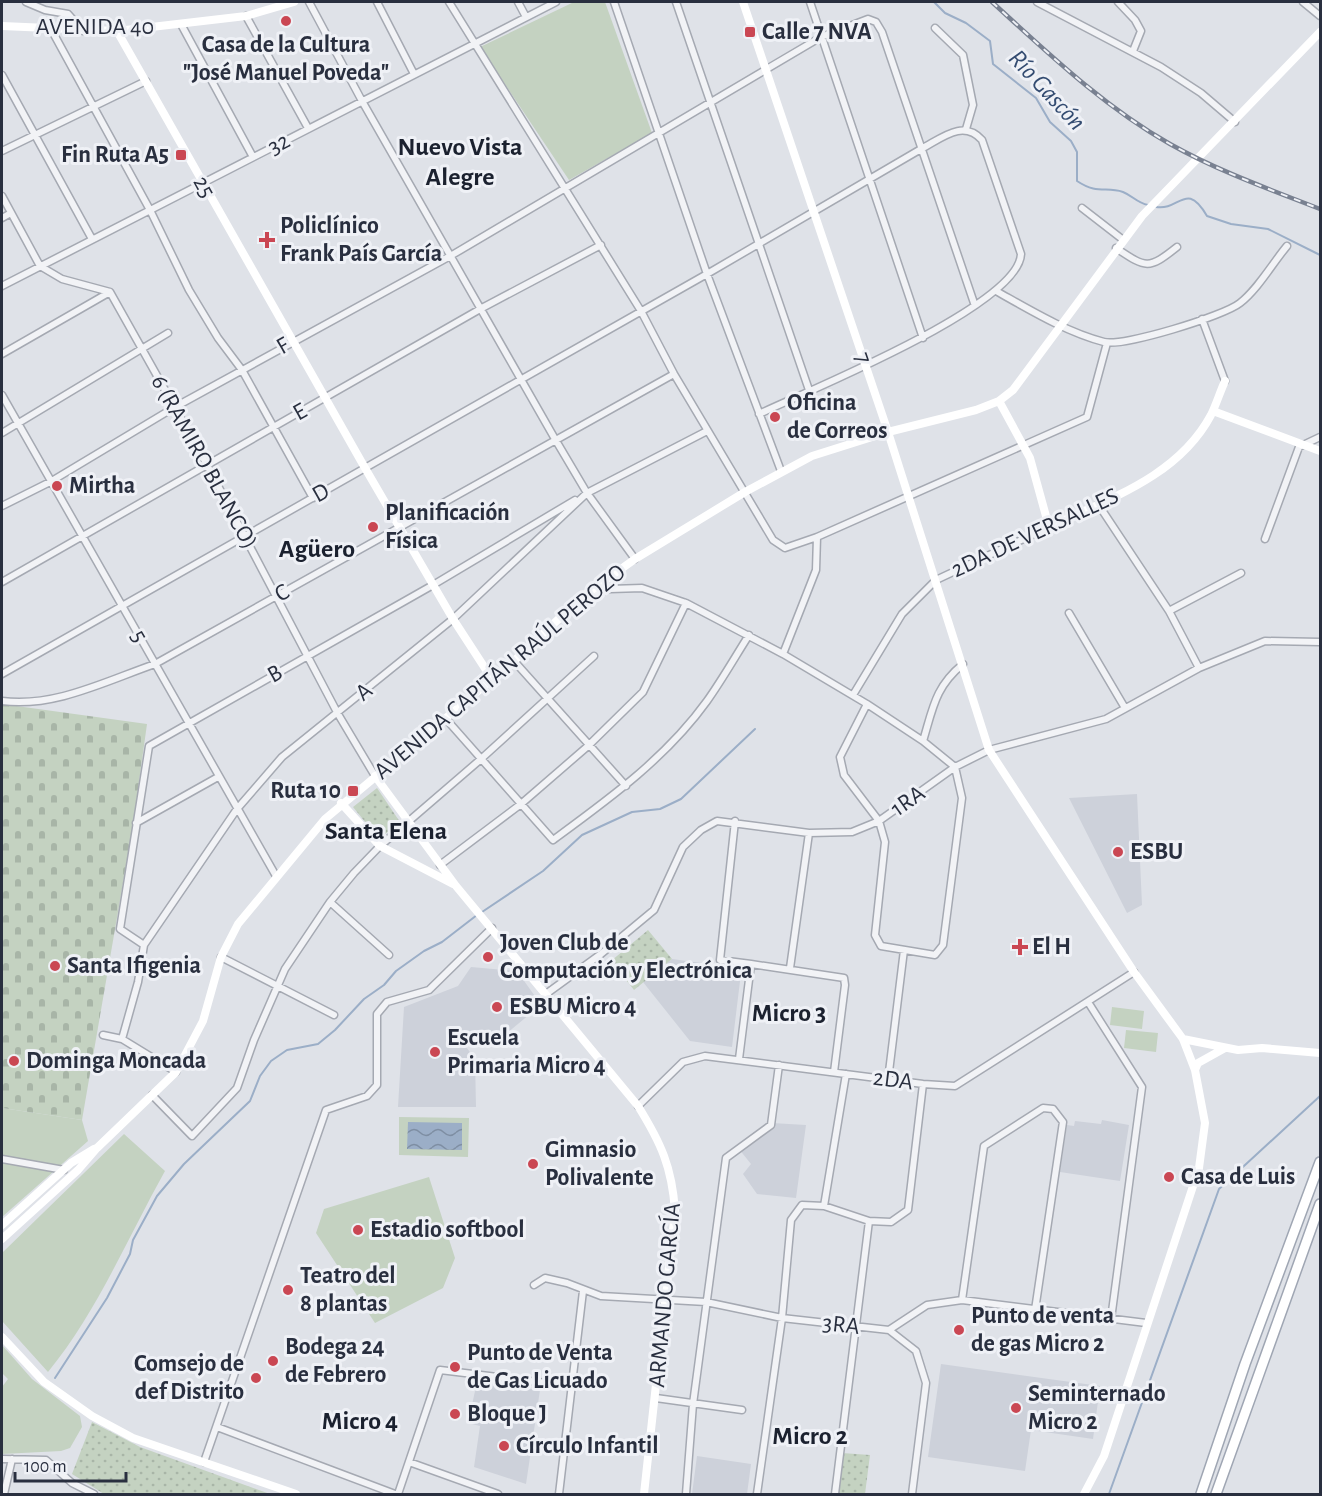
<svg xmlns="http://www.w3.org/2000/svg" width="1322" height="1496" font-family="'Alegreya Sans',sans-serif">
  <defs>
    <pattern id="cemetery-stones" width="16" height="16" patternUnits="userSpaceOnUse" patternTransform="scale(1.5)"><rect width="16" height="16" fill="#c4d2c1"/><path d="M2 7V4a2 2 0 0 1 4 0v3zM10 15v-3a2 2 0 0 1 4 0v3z" fill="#a8b5a7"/></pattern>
    <pattern id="park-dots" width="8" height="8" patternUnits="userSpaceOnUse" patternTransform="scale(1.5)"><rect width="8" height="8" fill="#c4d2c1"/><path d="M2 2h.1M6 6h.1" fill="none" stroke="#a8b5a7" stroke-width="1.8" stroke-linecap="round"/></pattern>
    <pattern id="water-waves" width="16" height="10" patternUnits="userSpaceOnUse" patternTransform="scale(1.5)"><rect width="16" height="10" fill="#9baec7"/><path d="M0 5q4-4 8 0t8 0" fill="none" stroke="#7e8ea3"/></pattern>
  </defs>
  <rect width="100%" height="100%" fill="#dfe2e8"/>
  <path fill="#cdd1da" d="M1137,794L1142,905L1127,913L1069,798Z
    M672,959L709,964V969L741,973L732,1047L690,1041L643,982Z
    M471,967L517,971L537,999L530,1014L494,1044H464L475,1059L476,1107H398L404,1007L458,986Z
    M1102,1120L1129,1125L1120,1181L1060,1172L1067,1125L1074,1126L1075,1121L1101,1124Z
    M772,1123L806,1125L796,1198L757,1194L743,1174L751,1164L739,1149Z
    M941,1364L1100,1386L1093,1439L1031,1430L1025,1471L928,1457Z
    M477,1382L540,1390L526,1484L474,1467L480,1426L468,1423Z
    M697,1456L751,1464L747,1494H692Z"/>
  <path fill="#c4d2c1" d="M574,2H605L652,133L569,180L480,47Z
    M1112,1007L1144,1011L1142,1029L1110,1025Z
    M1126,1030L1158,1033L1156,1052L1124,1048Z
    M2,1108L82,1120L88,1141L2,1217Z
    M399,1117L469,1118L468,1157L399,1155Z
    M124,1134L165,1171C127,1239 97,1312 48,1372L2,1321V1253Z
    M429,1177L455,1258L443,1288L375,1323L316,1233L324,1209Z
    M2,1345L32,1379L80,1416L82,1427L70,1448L61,1451L2,1454V1387L8,1379L2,1373Z"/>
  <path fill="url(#cemetery-stones)" d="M2,704L147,724L133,825L82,1120L2,1108Z"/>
  <path fill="url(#park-dots)" d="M377,788L400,822L379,839L353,807Z
    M648,930L672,959L634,990L611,961Z
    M92,1422L140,1447L270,1494H104L72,1474Z
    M842,1453L870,1455L865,1494H837Z"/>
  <path fill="url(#water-waves)" d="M408,1122L462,1123V1150L407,1149Z"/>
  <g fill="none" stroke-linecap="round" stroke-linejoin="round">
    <path stroke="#9baec7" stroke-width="2" d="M934,2L945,13L966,23L990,41L993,64L1036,98L1050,122L1071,141L1077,152V181C1098,195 1106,186 1123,192C1133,196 1137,203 1148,205
      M1156,207C1180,211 1186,180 1207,216L1231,224L1268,229L1320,255
      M482,912L543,871L582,835L632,812L660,809L681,799L755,729
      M55,1378L107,1298L130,1254L133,1240L157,1196L184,1164L250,1101L260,1076L271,1061L287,1050L318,1044L335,1030L364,999L384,985L396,971L424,951L442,942L477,915
      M1109,1494L1219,1189L1320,1096"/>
    <g stroke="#a5a9b2" stroke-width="9">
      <path id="street" d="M26,2L45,10L68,14L83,31
        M309,2L362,101L555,439L587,493L635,559
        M377,2L414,74
        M449,2L641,311L674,374L773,540L785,548L817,537L1087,417L1107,343
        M518,2L526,17
        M614,2L707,274L781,471
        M676,2L809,390
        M810,2L923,338
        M1037,2L1161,67L1201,93L1235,122
        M1118,2L1135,20L1141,31L1133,51
        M1303,2L1320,16
        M246,16L308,128
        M182,26L253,157
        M935,28L963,55L973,105L966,129
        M51,29L150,210L189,290L218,338L242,370L313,498
        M2,75L92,239
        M2,151L146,81
        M2,196L40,266L62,279L110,292L206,463L338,714L375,776
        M1082,208L1122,239
        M2,218L11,213
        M1116,248C1146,268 1148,270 1177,247
        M2,286L556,2
        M996,291C1030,310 1066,332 1104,342C1123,347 1224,316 1240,303C1258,289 1272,264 1287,246
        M1202,319L1225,381
        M2,354L110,292
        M2,395L276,876
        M2,433L168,333
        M1098,504L1169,611L1199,668
        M2,506L50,482L175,407L452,255L821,37L868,19L876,22L882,32L974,303
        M1265,539L1299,447L1320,437
        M2,582L482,308L601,245
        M586,596L610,589L642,588L686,603L783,654L867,704L923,741L955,767L962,798L943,945L935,955L881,946L875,935L885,842L879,821L844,775L840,757L867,704
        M1169,611L1241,573
        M1069,613L1125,708
        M783,654L816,570L817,537
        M514,661L626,786
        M2,674L707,274L921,149C942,138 963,119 982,140L1021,254C1019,306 807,391 759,414
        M853,695L902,614L936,580L1049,527
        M2,701C54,708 106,681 155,664L674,374
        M446,719L553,840C609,799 666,758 707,701C722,680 735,657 749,635
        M923,741C933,708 935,687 963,664
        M735,821L720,960L751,964
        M136,823L218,777
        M440,865L521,804L588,746L643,692L686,603
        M330,902L389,955
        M144,945L120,929L149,746L433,585L575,500
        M221,957L334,1015
        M790,968L809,833
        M546,994L601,954L654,910L683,847L701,830L717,821L809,833L852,832L879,821L955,767L989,750L1106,719L1199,668L1265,641L1320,642
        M1088,1002L1142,1087L1111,1319
        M103,1035L122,1039L176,1072
        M122,1039L138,982L144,945L237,809L282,757L453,619L587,493L707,431
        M739,1059L751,964L844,978L845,985L834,1072
        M888,1080L904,950
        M152,1095L192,1136L237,1088L254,1040L285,969L330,902L354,873L380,846L481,759L594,656
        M638,1106L683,1062L705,1056L923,1084L955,1086L1134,972
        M2,1159L64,1170
        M824,1206L846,1074
        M534,1285L545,1278L567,1283L601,1296L706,1302L782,1318L889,1330L927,1305L962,1300L1146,1323
        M962,1300L984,1146L1043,1108L1053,1109L1063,1122L1035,1310
        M889,1330L916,1351L926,1383L912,1494
        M656,1398L742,1410
        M217,1427L395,1494
        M2,1459L46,1460L72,1483L94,1494
        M204,1462L326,1110L367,1096L377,1085V1014L387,1002L429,990L492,928
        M409,1462L498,1494
        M4,1494L12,1459
        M398,1494L440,1370L571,1386
        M559,1494L583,1291
        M686,1494L693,1404L726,1158L771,1125L779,1065
        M757,1494L782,1318L791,1220L802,1205L824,1206L869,1221L891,1222L908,1210L923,1084
        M835,1494L869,1221"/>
    </g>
    <g stroke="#9fa6b3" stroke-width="12">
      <path id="primary" d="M1201,1494L1245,1364L1320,1162
        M1216,1494L1320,1204"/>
    </g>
    <use href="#street" stroke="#f2f3f6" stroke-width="6"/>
    <path stroke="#fff" stroke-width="8" d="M743,2L888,432L989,750L1134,972L1183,1039L1195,1070L1205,1123L1199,1168L1104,1456L1084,1494
      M2,26L117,31L246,16L294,2
      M117,31L365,468L453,619L492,679
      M999,401L1030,458L1049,527C1108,499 1178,477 1211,415C1216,405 1220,392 1225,381
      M1213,411L1320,451
      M375,776L456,886L638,1106C661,1143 672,1167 675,1211L644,1494
      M341,803L380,846L453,884
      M1183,1039L1238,1050L1262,1048L1320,1053
      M1195,1070L1198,1063L1225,1048
      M2,1225L71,1163L94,1149
      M2,1239L78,1170L97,1148L176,1072L203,1021L221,957L238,924L325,819L514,661L582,597L635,559L745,492L812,456L888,432L976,410L999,401L1013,390L1142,216L1320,32
      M2,1337L44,1382L92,1416L133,1438L296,1494"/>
    <use href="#primary" stroke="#fff" stroke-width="9"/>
    <g stroke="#798191" stroke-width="4.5">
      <path id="rail" d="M992,2C1048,53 1103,106 1170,144C1218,171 1269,189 1320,209"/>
    </g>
    <use href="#rail" stroke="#eff1f6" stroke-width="2" stroke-dasharray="7" stroke-linecap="butt"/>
  </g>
  <g fill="#ca4753" stroke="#eff1f6" stroke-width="2">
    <circle cx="286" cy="21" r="6"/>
    <rect x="744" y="26" width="12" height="12" rx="3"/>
    <rect x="175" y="149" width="12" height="12" rx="3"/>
    <path d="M264 231h6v6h6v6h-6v6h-6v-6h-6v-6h6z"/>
    <circle cx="775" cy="417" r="6"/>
    <circle cx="57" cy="486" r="6"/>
    <circle cx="373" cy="527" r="6"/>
    <rect x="347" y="785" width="12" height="12" rx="3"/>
    <circle cx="1118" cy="852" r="6"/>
    <path d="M1017 938h6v6h6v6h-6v6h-6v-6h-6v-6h6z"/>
    <circle cx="488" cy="957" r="6"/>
    <circle cx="55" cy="966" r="6"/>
    <circle cx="497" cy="1007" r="6"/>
    <circle cx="435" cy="1052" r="6"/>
    <circle cx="14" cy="1061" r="6"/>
    <circle cx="533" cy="1164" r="6"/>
    <circle cx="1169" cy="1177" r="6"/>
    <circle cx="358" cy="1230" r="6"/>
    <circle cx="288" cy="1290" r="6"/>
    <circle cx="959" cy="1330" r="6"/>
    <circle cx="273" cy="1361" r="6"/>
    <circle cx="455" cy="1367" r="6"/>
    <circle cx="256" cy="1378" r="6"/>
    <circle cx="1016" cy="1408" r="6"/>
    <circle cx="455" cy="1414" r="6"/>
    <circle cx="504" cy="1446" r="6"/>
  </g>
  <g text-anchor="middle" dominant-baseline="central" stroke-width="6" stroke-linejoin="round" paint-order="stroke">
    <g font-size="24" fill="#292f3f" stroke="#eff1f6">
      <text x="95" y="27">AVENIDA 40</text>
      <text transform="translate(279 144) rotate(-28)">32</text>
      <text transform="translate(204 187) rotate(61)">25</text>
      <text transform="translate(283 346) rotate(-30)">F</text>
      <text transform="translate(863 358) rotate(71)">7</text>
      <text transform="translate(300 412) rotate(-29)">E</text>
      <text transform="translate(204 462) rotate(61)">6 (RAMIRO BLANCO)</text>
      <text transform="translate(321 493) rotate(-29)">D</text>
      <text transform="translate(1035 533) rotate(-25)">2DA DE VERSALLES</text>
      <text transform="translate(282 593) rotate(-29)">C</text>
      <text transform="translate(139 636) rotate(60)">5</text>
      <text transform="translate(500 672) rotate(-40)">AVENIDA CAPITÁN RAÚL PEROZO</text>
      <text transform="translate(275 674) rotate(-29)">B</text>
      <text transform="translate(364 692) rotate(-40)">A</text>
      <text transform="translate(908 801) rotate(-35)">1RA</text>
      <text transform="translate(893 1080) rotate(7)">2DA</text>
      <text transform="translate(665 1295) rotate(-85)">ARMANDO GARCÍA</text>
      <text transform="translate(841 1325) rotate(6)">3RA</text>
    </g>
    <g font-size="24" font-weight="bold" fill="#292f3f" stroke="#eff1f6" text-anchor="start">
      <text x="762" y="32">Calle 7 NVA</text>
      <text x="286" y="45" text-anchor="middle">Casa de la Cultura<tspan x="286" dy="28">"José Manuel Poveda"</tspan></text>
      <text x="169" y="155" text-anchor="end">Fin Ruta A5</text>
      <text x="280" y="226">Policlínico<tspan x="280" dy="28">Frank País García</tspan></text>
      <text x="787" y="403">Oficina<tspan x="787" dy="28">de Correos</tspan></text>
      <text x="69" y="486">Mirtha</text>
      <text x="385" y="513">Planificación<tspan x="385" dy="28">Física</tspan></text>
      <text x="341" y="791" text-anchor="end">Ruta 10</text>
      <text x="1130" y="852">ESBU</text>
      <text x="500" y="943">Joven Club de<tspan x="500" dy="28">Computación y Electrónica</tspan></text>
      <text x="1032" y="947">El H</text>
      <text x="67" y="966">Santa Ifigenia</text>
      <text x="509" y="1007">ESBU Micro 4</text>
      <text x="447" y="1038">Escuela<tspan x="447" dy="28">Primaria Micro 4</tspan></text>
      <text x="26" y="1061">Dominga Moncada</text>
      <text x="545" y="1150">Gimnasio<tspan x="545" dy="28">Polivalente</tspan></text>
      <text x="1181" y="1177">Casa de Luis</text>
      <text x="370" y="1230">Estadio softbool</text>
      <text x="300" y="1276">Teatro del<tspan x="300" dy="28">8 plantas</tspan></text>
      <text x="971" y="1316">Punto de venta<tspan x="971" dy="28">de gas Micro 2</tspan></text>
      <text x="285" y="1347">Bodega 24<tspan x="285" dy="28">de Febrero</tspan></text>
      <text x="467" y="1353">Punto de Venta<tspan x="467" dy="28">de Gas Licuado</tspan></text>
      <text x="244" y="1364" text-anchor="end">Comsejo de<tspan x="244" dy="28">def Distrito</tspan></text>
      <text x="1028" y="1394">Seminternado<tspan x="1028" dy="28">Micro 2</tspan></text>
      <text x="467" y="1414">Bloque J</text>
      <text x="516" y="1446">Círculo Infantil</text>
    </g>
    <g font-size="26" font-style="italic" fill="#344c71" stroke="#eff1f6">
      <text transform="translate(1047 90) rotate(47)">Río Gascón</text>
    </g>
    <g font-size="26" font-weight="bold" fill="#1b212f" stroke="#eff1f6">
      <text x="460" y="147">Nuevo Vista<tspan x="460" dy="30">Alegre</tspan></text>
      <text x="317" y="549">Agüero</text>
      <text x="386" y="831">Santa Elena</text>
      <text x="789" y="1013">Micro 3</text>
      <text x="360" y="1421">Micro 4</text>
      <text x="810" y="1436">Micro 2</text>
    </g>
  </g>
  <rect width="1322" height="1496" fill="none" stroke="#292f3f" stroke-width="6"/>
  <path d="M15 1472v9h111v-9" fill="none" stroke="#292f3f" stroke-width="3"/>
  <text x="24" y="1472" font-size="18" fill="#292f3f" stroke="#eff1f6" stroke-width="4.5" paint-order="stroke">100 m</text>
</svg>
